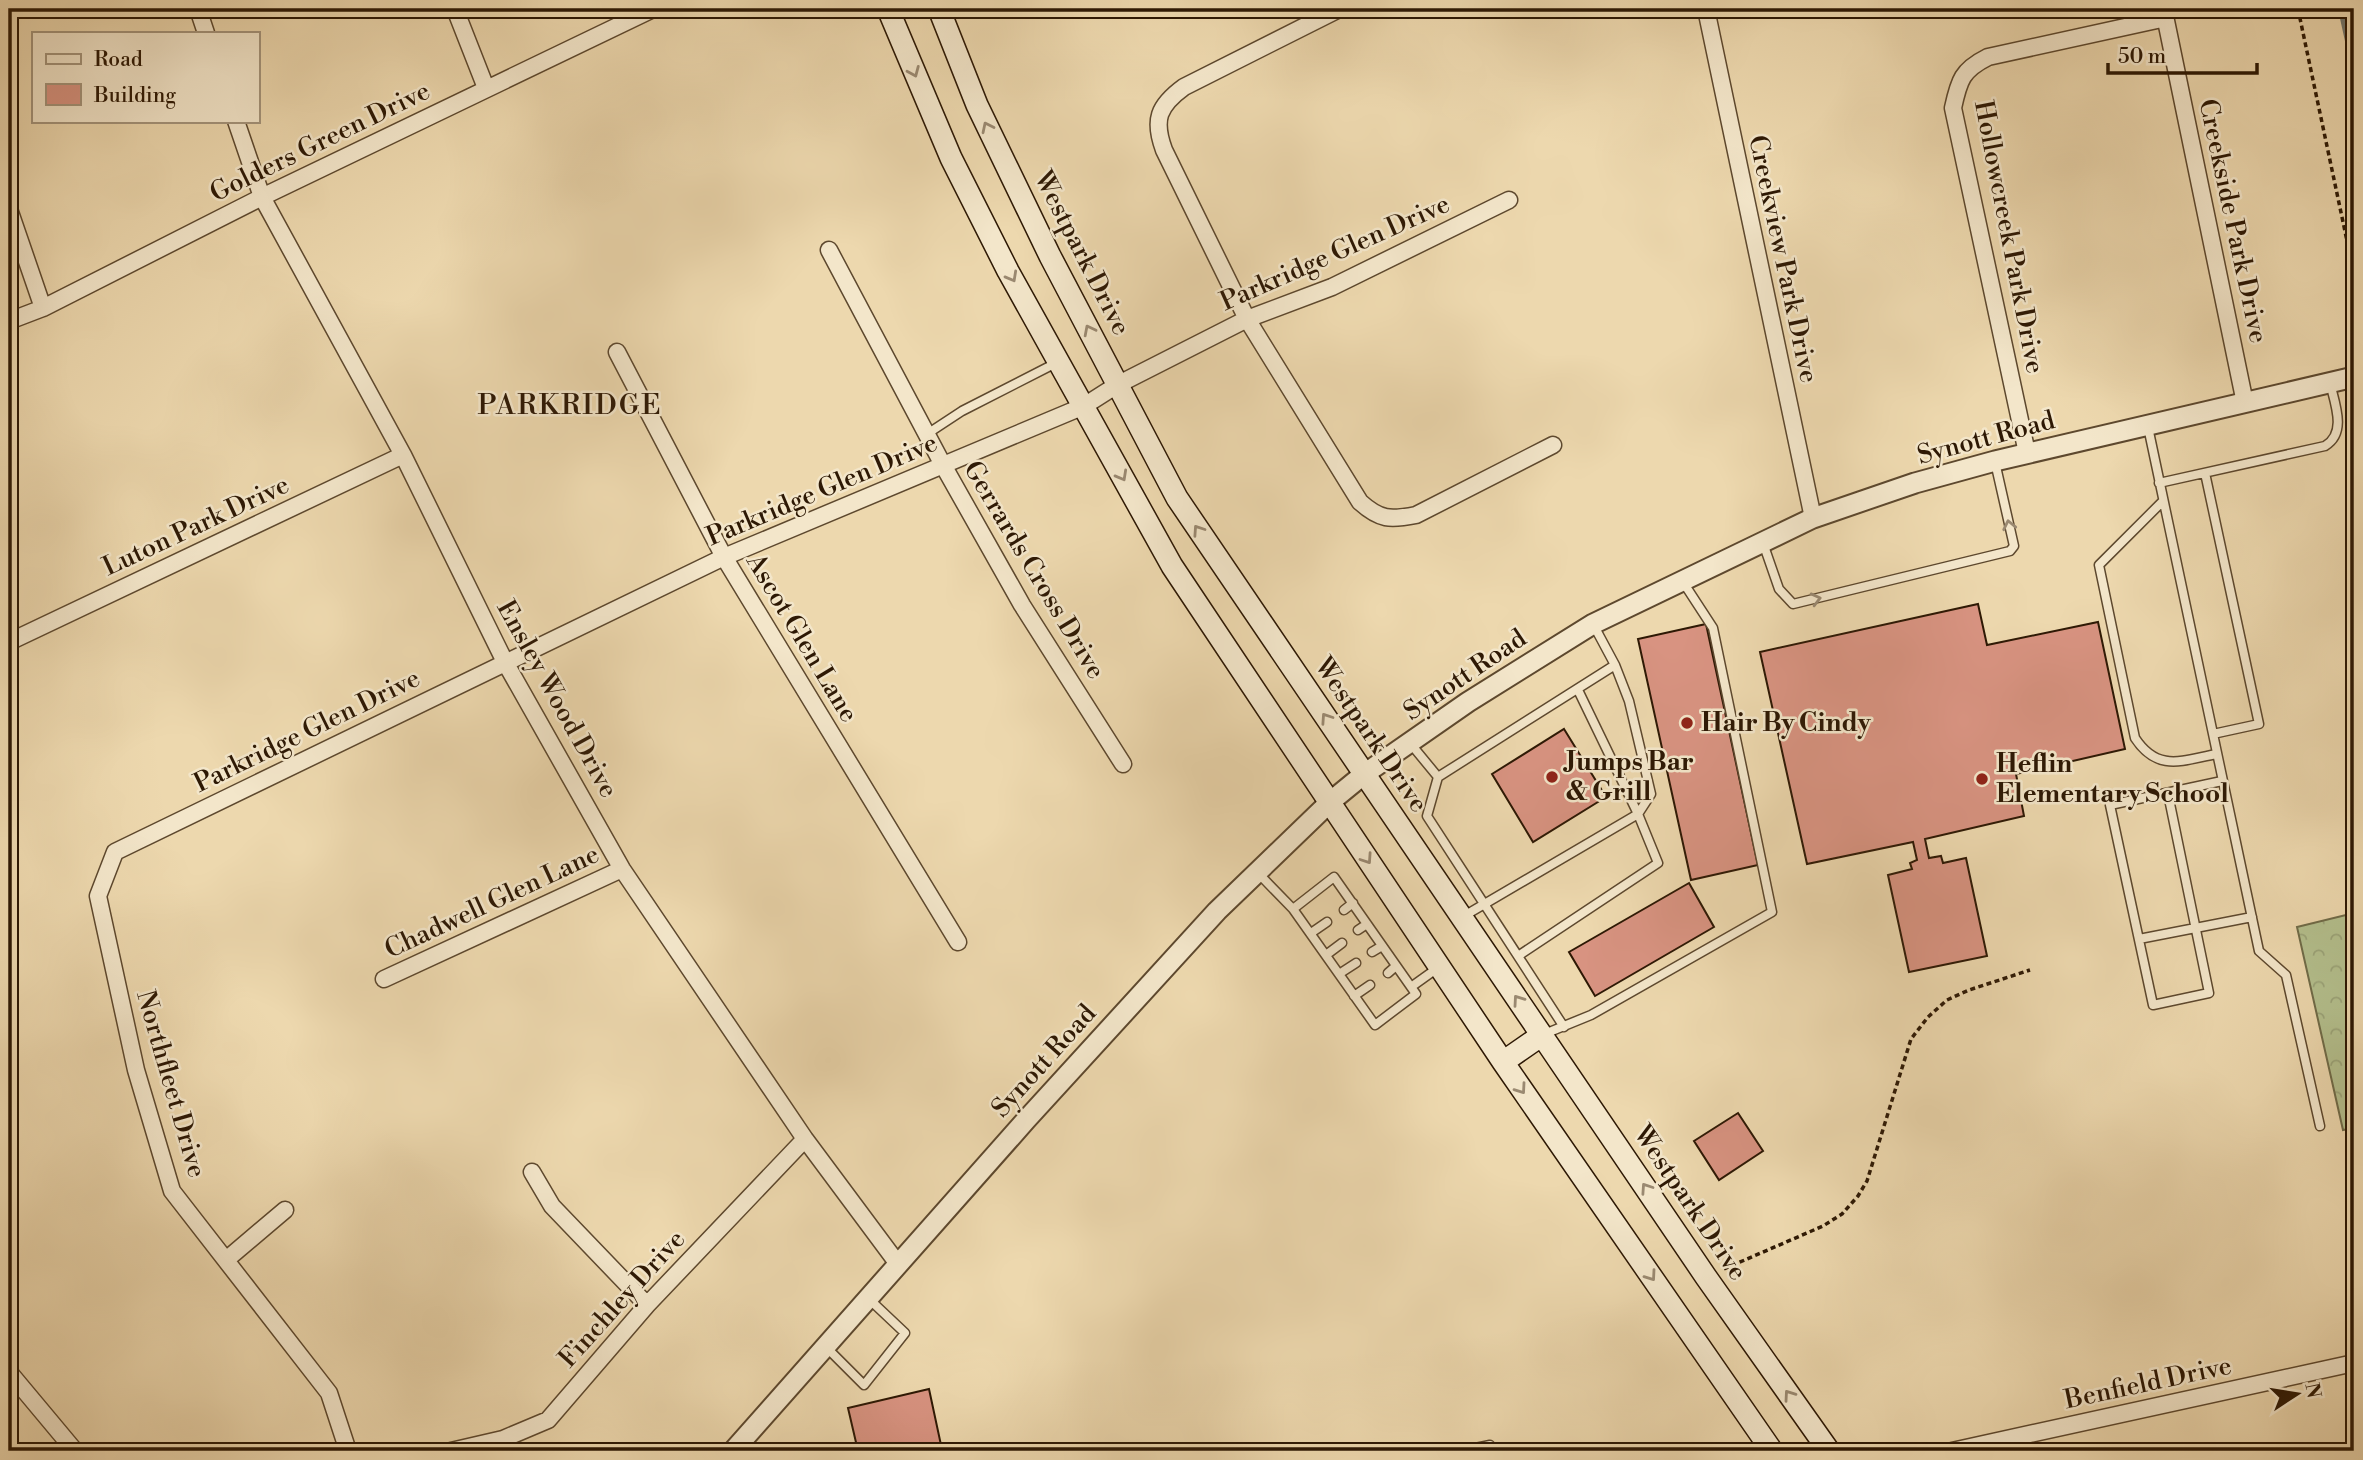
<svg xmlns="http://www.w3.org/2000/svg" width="2363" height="1460" font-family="'Libre Bodoni',serif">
  <defs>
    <pattern id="forest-crowns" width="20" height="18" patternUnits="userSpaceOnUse" patternTransform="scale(1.75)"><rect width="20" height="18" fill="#b4c08e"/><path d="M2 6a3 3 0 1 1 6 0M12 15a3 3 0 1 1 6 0" fill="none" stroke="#9ba479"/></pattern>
  </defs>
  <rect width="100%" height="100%" fill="#edd8ae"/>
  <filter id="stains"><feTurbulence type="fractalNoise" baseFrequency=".00286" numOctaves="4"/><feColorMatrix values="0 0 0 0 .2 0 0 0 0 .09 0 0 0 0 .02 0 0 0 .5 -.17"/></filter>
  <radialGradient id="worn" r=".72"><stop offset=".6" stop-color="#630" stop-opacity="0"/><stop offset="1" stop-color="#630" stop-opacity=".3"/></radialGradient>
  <path fill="url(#forest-crowns)" stroke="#706c49" stroke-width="2" d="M2354,913V1128L2343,1130L2297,927Z"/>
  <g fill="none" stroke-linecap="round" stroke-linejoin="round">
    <path stroke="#71776f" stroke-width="6" d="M2341,9L2354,68"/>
  </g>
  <path fill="#d89381" stroke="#2d1804" stroke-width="2" d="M1978,604L1987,645L2098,622L2125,749L2016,774L2024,816L1925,839L1929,858L1941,856L1943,863L1966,858L1987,956L1909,972L1888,875L1912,869L1910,863L1917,860L1913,842L1807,864L1760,652Z
    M1706,624L1758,865L1691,880L1638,639Z
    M1564,729L1606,797L1533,842L1492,774Z
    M1689,883L1714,927L1595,996L1569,952Z
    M1738,1113L1763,1151L1719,1180L1694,1141Z
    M929,1389L941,1445L912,1451H858L848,1408Z"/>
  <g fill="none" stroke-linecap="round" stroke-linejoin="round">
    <g stroke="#5d482e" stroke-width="11">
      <path id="service" d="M2148,427L2259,951L2286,975L2320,1126
        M927,434L962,411L1056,363
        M2205,473L2259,724L2213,734
        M2159,483L2325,446C2347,433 2335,404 2330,383
        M2163,501L2099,565L2135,738C2158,773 2183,760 2217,754
        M1763,543L1779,589L1793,604L2010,551L2014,546L1995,462
        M1410,743L1438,777L1615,665
        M1438,777L1427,816L1564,1027
        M2168,794L2209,993L2153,1005L2110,805L2222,781
        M1257,872L1293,909L1375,1025L1416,994L1334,877L1293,909
        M1344,910L1353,903
        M1464,916L1638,814L1651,794L1629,701L1615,665L1593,624
        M1358,930L1367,924
        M1311,933L1327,922
        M2139,939L2252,917
        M1372,952L1382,946
        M1326,955L1342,943
        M1518,956L1658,863L1638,814L1578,690
        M1388,973L1396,966
        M1339,974L1356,963
        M1411,987L1439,967
        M1354,996L1370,985
        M1542,1035L1591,1015L1772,912L1713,628L1683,582
        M825,1346L864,1385L905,1333L869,1299
        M1461,1451L1490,1445L1491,1451"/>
    </g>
    <g stroke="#5d482e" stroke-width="19">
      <path id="minor" d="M198,9L206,33
        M455,9L486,88
        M1339,9L1184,87C1158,106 1153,120 1164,150L1247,319L1360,502C1380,520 1390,520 1416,515L1553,445
        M1706,9L1813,518
        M2164,11L2245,403
        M236,121L262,197L403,455L505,662L622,869L805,1139L898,1264
        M9,209L43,308
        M829,250L943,465L1022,605L1123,764
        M9,321L43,308L262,197L653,9
        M617,352L724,557L958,942
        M2027,453L1953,108C1959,80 1962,70 1988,57L2166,18
        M9,642L403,455
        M384,979L622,869
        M532,1172L552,1206L647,1305
        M226,1260L285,1210
        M9,1372L75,1451
        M348,1451L329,1393L172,1191L136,1070L98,896L115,852L724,557L1084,406L1117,385L1247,319L1332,287L1509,200
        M451,1451L503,1439L548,1420L647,1305L805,1139
        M1952,1451L2354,1363"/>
    </g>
    <g stroke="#5d482e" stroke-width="23">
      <path id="tertiary" d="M733,1451L1026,1120L1217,911L1330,802L1363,775L1468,702L1593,624L1813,518L1915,483L1995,461L2354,377"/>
    </g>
    <g stroke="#2d1804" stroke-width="24">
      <path id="secondary" d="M888,9L951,158L1008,271L1172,566L1503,1062L1772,1451
        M939,9L977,105L1050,256L1177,498L1706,1277L1829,1451
        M1503,1062L1542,1035"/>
    </g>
    <path stroke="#2d1804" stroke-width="3.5" stroke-dasharray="5 3.5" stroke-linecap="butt" d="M2298,9L2354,274
      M1724,1269L1823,1226L1842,1214L1858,1196L1867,1181L1911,1039L1928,1017L1947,1000L1969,990L2030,970"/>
    <use href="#service" stroke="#f3e6ca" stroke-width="8"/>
    <use href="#minor" stroke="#f3e6ca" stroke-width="16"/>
    <use href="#tertiary" stroke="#f3e6ca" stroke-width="19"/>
    <use href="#secondary" stroke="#f3e6ca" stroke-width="21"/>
  </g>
  <defs><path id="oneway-chevron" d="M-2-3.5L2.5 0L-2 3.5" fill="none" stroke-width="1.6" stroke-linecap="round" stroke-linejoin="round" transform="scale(1.75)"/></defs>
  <g stroke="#9a8971">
    <use href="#oneway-chevron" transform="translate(914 72) rotate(67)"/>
    <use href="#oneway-chevron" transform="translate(987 127) rotate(-116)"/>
    <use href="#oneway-chevron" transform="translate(1012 277) rotate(61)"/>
    <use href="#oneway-chevron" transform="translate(1089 330) rotate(-117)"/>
    <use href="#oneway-chevron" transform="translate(1122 476) rotate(61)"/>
    <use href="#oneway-chevron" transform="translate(2009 525) rotate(-102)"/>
    <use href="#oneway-chevron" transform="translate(1198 530) rotate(-124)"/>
    <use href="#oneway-chevron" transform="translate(1816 599) rotate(-14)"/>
    <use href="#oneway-chevron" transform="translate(1326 718) rotate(-124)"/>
    <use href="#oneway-chevron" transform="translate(1367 859) rotate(56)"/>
    <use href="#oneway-chevron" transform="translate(1518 1000) rotate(-125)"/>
    <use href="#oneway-chevron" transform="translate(1521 1089) rotate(55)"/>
    <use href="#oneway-chevron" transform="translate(1646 1188) rotate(-124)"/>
    <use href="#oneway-chevron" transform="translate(1651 1276) rotate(55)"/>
    <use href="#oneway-chevron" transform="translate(1789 1395) rotate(-125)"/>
  </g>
  <g fill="#8f2418" stroke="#f3e6ca" stroke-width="2.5">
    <circle cx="1687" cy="723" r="7"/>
    <circle cx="1552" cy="777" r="7"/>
    <circle cx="1982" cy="779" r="7"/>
  </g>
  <g text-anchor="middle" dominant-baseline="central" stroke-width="5" stroke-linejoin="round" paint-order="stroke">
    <g font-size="26" fill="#2d1804" stroke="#f3e6ca">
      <text transform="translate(320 142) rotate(-26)">Golders Green Drive</text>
      <text transform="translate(2233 221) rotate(78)">Creekside Park Drive</text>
      <text transform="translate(2009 237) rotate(79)">Hollowcreek Park Drive</text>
      <text transform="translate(1082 253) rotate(63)">Westpark Drive</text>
      <text transform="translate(1335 253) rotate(-24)">Parkridge Glen Drive</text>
      <text transform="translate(1783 259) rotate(78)">Creekview Park Drive</text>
      <text transform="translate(1986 438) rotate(-15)">Synott Road</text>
      <text transform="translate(822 490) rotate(-23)">Parkridge Glen Drive</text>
      <text transform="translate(196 526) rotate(-25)">Luton Park Drive</text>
      <text transform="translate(1034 570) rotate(59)">Gerrards Cross Drive</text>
      <text transform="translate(802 638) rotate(59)">Ascot Glen Lane</text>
      <text transform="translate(1465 675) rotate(-34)">Synott Road</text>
      <text transform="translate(557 699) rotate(61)">Ensley Wood Drive</text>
      <text transform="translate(307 731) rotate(-26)">Parkridge Glen Drive</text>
      <text transform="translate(1371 735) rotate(56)">Westpark Drive</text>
      <text transform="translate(492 902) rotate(-25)">Chadwell Glen Lane</text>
      <text transform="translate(1044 1061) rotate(-48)">Synott Road</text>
      <text transform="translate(171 1084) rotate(74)">Northfleet Drive</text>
      <text transform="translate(1690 1203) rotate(56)">Westpark Drive</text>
      <text transform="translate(622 1299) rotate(-48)">Finchley Drive</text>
      <text transform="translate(2148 1383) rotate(-12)">Benfield Drive</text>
    </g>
    <g font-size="26" font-weight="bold" fill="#2d1804" stroke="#f3e6ca" text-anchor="start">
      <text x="1701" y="723">Hair By Cindy</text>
      <text x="1566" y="762">Jumps Bar<tspan x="1566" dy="30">&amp; Grill</tspan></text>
      <text x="1996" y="764">Heflin<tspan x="1996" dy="30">Elementary School</tspan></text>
    </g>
    <g font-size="28" letter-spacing="2" fill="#2d1804" stroke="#f3e6ca">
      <text x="570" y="405">PARKRIDGE</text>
    </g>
  </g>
  <rect width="2363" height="1460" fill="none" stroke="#edd8ae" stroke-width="35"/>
  <rect x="10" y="10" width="2342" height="1439" fill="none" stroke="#2d1804" stroke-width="3.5"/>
  <rect x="18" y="18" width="2328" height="1425" fill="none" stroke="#2d1804" stroke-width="2"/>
  <rect x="32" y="32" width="228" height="91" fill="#f3e6ca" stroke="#a4947b" stroke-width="2"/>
  <rect x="46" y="54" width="35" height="10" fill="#f3e6ca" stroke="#a4947b" stroke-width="2"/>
  <text x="94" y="66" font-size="21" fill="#2d1804">Road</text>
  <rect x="46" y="84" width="35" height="21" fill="#d89381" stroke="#a4947b" stroke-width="2"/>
  <text x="94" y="102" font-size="21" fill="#2d1804">Building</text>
  <g transform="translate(2297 1394) rotate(78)" stroke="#f3e6ca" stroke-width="5" paint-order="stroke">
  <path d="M0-5L12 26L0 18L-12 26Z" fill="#2d1804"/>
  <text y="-10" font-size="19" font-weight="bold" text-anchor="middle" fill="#2d1804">N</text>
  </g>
  <path d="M2108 63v10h149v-10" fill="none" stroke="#2d1804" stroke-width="3.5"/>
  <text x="2118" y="63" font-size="21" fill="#2d1804" stroke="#f3e6ca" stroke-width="5" paint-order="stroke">50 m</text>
  <rect width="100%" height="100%" filter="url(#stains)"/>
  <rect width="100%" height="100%" fill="url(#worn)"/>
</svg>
